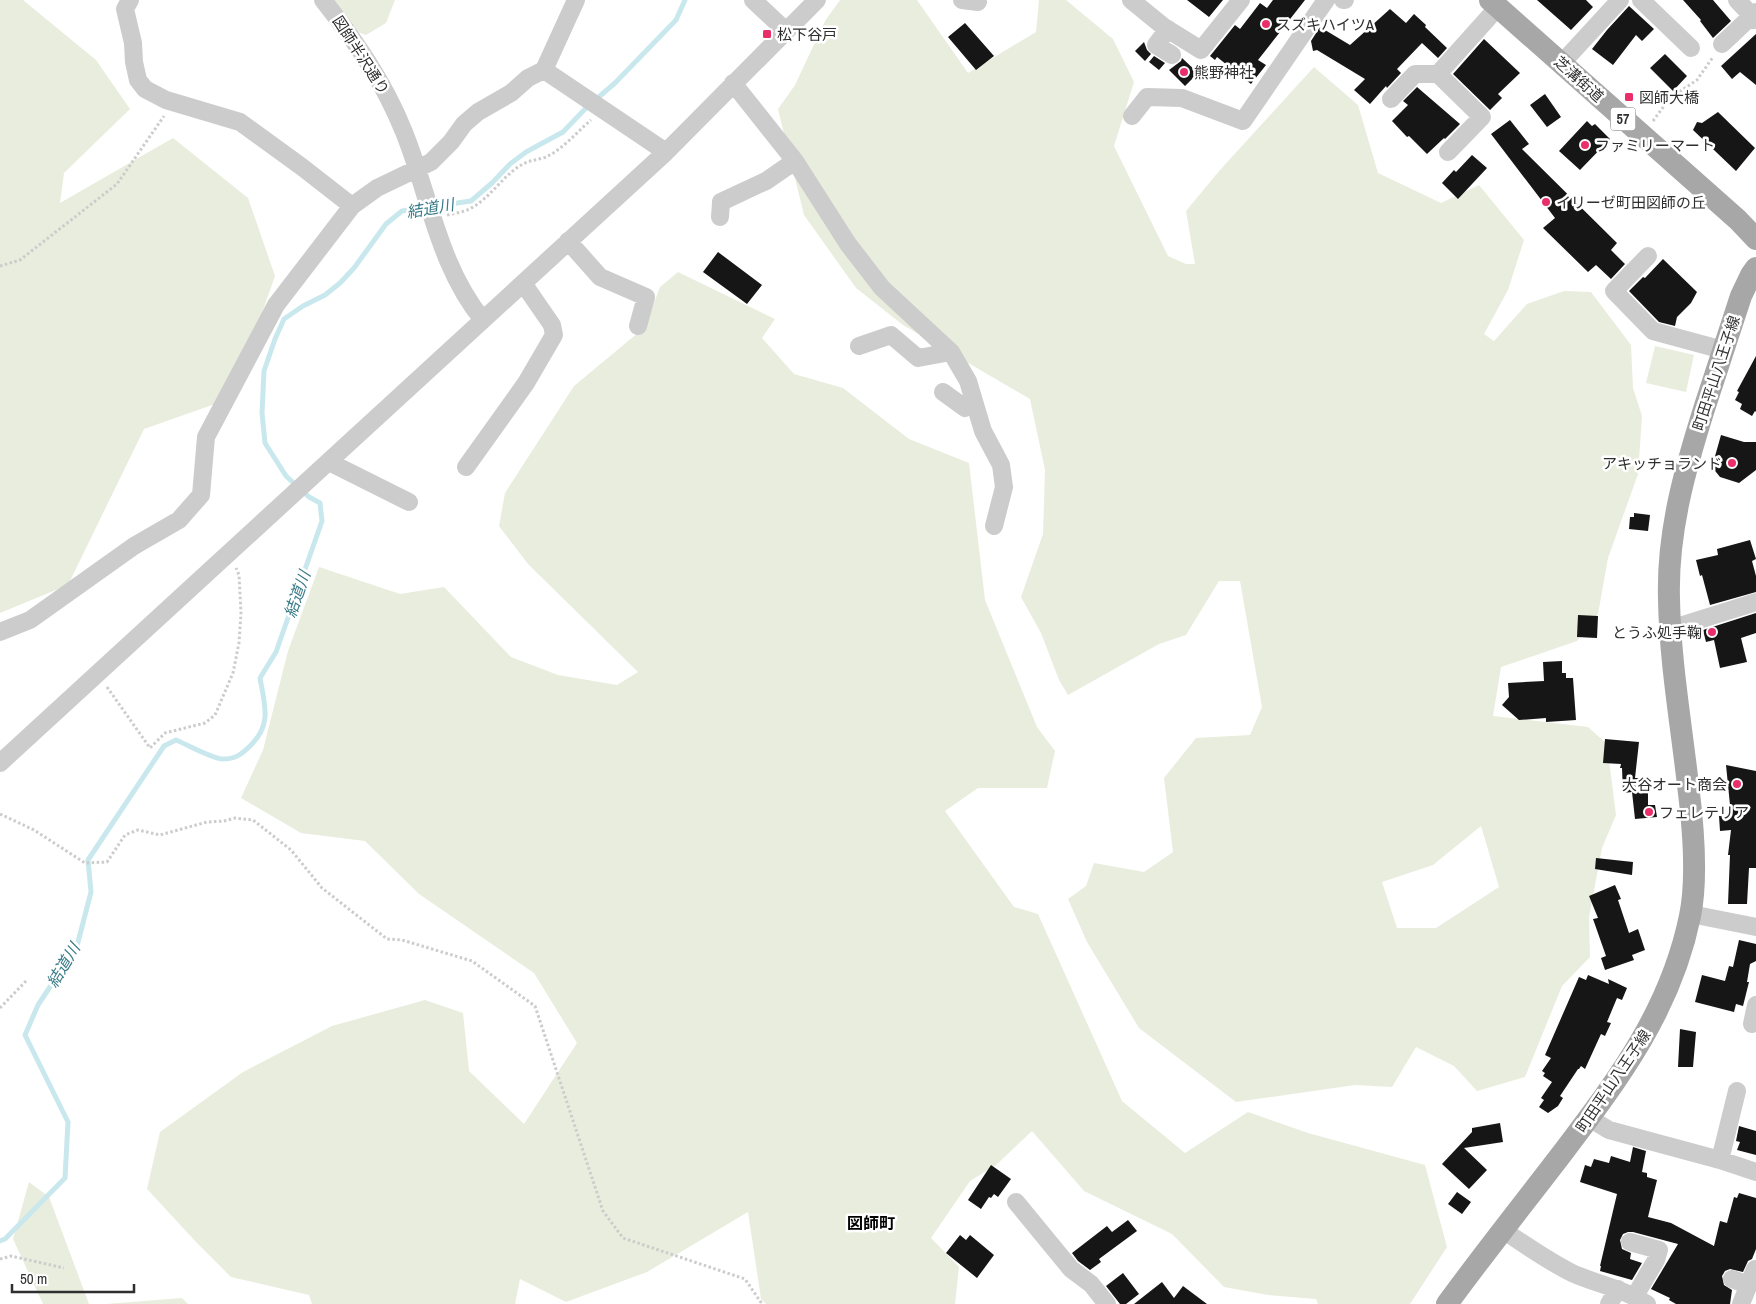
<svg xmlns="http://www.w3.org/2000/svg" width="1756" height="1304" font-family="'Archivo Narrow','Noto Sans JP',sans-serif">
  <rect width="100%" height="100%" fill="#fff"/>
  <path fill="#e9eddd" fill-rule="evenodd" d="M0,0H23L96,60L130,109L64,173L60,203L173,138L248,198L275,276L232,398L144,429L68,585L0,613Z
    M322,0H395L386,23L366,35L340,26Z
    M840,0H917L968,73L1036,32L1039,0H1066L1113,39L1134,82L1114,146L1168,256L1186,264H1195L1186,211L1220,170L1314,67L1358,105L1378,173L1441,203L1479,185L1524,240L1508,290L1484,334L1494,341L1527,304L1564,291L1591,292L1631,345L1633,388L1642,416L1638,474L1608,558L1598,614L1577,641L1501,667L1493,716L1588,727L1607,744L1616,815L1602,848L1589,917L1590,957L1562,986L1525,1077L1477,1091L1454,1066L1416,1047L1392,1087L1355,1085L1236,1102L1139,1028L1087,942L1068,899L1086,886L1094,863L1144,872L1173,852L1164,778L1196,738L1250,735L1262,707L1240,581H1219L1186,635L1159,644L1068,695L1059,680L1041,633L1021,597L1043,534L1045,470L1030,399L903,325L856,288L804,215L778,109L795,85L825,21ZM1481,826L1499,887L1436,928H1397L1382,882L1433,865Z
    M678,272L775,319L762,338L794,374L843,388L909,439L969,463L985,600L1037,727L1055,751L1047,788H978L945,811L1014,907L1038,914L1122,1101L1185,1153L1248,1112L1308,1133L1425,1165L1447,1247L1410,1304H1318L1316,1299L1268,1295L1224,1287L1172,1234L1084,1191L1032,1131L996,1165L970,1181L931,1238L959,1267L955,1304H766L761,1299L748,1212L647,1272L566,1302L520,1279L515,1304H312L309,1295L231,1277L197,1243L147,1189L160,1132L243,1072L332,1026L425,1000L463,1013L469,1071L524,1124L577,1043L534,973L419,894L365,841L301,833L241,798L263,750L288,651L319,567L400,594L444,587L511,657L558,675L617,685L638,672L528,564L499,526L505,493L574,386L645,327L660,287Z
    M1655,346L1694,355L1686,392L1646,383Z
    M29,1182L49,1197L89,1304H43L13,1239Z
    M182,1298L188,1304H106Z"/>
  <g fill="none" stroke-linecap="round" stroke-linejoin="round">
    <path stroke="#c9e8ed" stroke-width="5" d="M0,1241L5,1239L65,1178L68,1122L25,1035L38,1005L77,946L91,892L88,860L164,746L176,740C186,744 213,759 223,759C235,759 241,755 250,746C272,725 265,706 260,678L276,652L322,521L320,503L309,497L286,476L265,443L262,413L264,371L275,339L284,319L303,306L325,295L340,283L354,268L386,224L402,211L471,201L492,183L510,164L526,152L563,132L586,108L615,83L676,20L685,0"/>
  </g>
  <path fill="#161616" d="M1187,0H1223L1209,17Z
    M1273,0H1305L1258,60L1266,65L1251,84L1217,57L1215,60L1210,56L1235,25L1240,29L1260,3L1267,8Z
    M1537,0H1586L1593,7L1571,30Z
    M1683,0H1713L1731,21L1713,38L1700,21L1701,20Z
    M1629,6L1654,29L1642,41L1636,35L1613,65L1592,49L1607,30Z
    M1390,9L1406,23L1414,14L1426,25L1425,27L1447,48L1438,58L1422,43L1397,69L1401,73L1387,88L1386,86L1370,104L1354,90L1365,79L1317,50L1313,51L1311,41L1320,27L1350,45Z
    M965,23L994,56L976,70L948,37Z
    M1756,34V85L1740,72L1732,79L1721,66Z
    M1484,39L1520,73L1498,94L1502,98L1490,110L1453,74Z
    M1144,42L1147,50L1151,54L1145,61L1135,51Z
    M1665,54L1687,76L1673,91L1650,68Z
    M1154,56L1165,63L1159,70L1149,62Z
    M1182,58L1198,73L1185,86L1169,70L1181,61Z
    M1417,87L1460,124L1445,139L1444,138L1427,154L1409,136L1407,137L1392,121L1408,105L1403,101Z
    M1545,94L1561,117L1547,127L1530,105Z
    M1718,112L1755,148L1736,171L1693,130L1697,122L1702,123Z
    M1510,120L1529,144L1522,149L1617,243L1611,250L1625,264L1611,279L1596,265L1588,272L1543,228L1555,218L1491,134Z
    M1587,121L1592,126L1595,124L1610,139L1580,170L1559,151Z
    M1472,155L1487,168L1458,199L1442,183L1454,170L1456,172Z
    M718,252L762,285L747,304L703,272Z
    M1663,259L1697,292L1691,303L1677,317L1675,326L1659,322L1629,291L1643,277L1645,278Z
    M1756,356V412L1755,411L1752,416L1740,409L1742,404L1735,400L1739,392L1737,391Z
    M1721,435L1744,442H1756V470L1739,483L1720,477L1712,467Z
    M1634,513L1650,515L1648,531L1629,529L1630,517H1634Z
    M1750,540L1756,559L1752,561L1756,576V592L1710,605L1702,575L1700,576L1696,560L1718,555L1717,549Z
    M1756,613V633L1741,638L1747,662L1720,668L1714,640L1706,642L1703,630Z
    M1578,615L1598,616L1597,638L1577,637Z
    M1562,661V673H1566V678H1573L1576,720L1546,722V718L1519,720L1502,705L1509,697L1508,683L1544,681L1543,662Z
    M1605,739L1639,742L1635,778H1648V805H1655L1657,817L1635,819L1632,792L1623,793L1622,768H1620L1621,764L1603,763Z
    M1726,765L1756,771V868H1749L1747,904H1728L1730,855H1728L1731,830L1720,831L1719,816L1731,815Z
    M1596,858L1633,862L1632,875L1595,869Z
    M1615,885L1621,899L1618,900L1629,933L1638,929L1645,950L1632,955L1634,960L1605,970L1601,958L1606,956L1593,919L1598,918L1589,896Z
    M1739,940L1756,944V961L1750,964L1747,982H1749L1743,1006L1736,1004L1734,1012L1695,1002L1702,975L1725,981L1729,966L1733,967Z
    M1588,975L1609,984L1608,979L1627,988L1622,1000L1617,998L1607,1022L1611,1023L1605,1036L1601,1034L1585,1069L1581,1066L1579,1069H1578L1560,1096L1563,1098L1558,1106L1548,1113L1539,1107L1544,1100L1541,1098L1552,1082L1543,1076L1545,1073L1542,1071L1551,1058L1545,1055L1579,977L1586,980Z
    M1680,1029L1696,1032L1693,1067H1678Z
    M1500,1123L1503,1142L1464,1148L1487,1170L1469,1189L1442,1164L1472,1132V1128Z
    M1739,1126L1756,1131V1155L1737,1150L1740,1142L1736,1141Z
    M1633,1147L1646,1151L1642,1172L1647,1173V1177L1657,1180L1648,1217L1671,1223L1714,1246L1720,1221L1727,1223L1734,1197L1737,1198L1739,1193L1756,1198V1249L1752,1259L1748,1261L1743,1272L1730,1269L1725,1271L1722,1276L1724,1285L1732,1290L1730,1304H1676L1669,1300L1670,1298L1651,1289L1678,1244L1633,1232H1628L1623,1234L1620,1240L1622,1249L1631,1253L1630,1259L1642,1263L1632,1280L1600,1271L1601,1266H1600L1617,1194L1580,1182L1585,1165L1591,1167L1594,1159L1609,1163L1611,1156L1630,1162Z
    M991,1165L1011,1179L998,1197L994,1194L991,1198L989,1197L981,1209L968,1200Z
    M1457,1192L1471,1202L1462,1214L1448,1204Z
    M1128,1220L1137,1231L1099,1259L1101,1262L1090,1270L1078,1261L1072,1253L1107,1226L1112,1232Z
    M960,1235L966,1240L970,1235L994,1255L977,1278L946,1253Z
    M1123,1273L1139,1294L1126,1304H1120L1106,1286Z
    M1162,1282L1174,1298L1183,1286L1207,1304H1134Z"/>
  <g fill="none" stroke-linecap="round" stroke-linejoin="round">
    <path stroke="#ccc" stroke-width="3" stroke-dasharray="2.5 2.5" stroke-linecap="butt" d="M1653,121L1670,98L1697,80L1713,57
      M447,215C456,213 465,212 473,207C492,196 504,174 523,164C530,160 538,160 546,157C563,149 577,132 591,120
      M0,266L20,260L117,184L164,116
      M107,687L150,748L165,733L205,723L215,715L233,673L239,643L241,613L239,575L236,568
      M0,814L34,830L85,863L107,862L125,835L138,830L160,835L207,822L224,821L235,818L253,820L291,850L322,888L387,939L402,940L472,961L535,1006L603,1211L623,1238L745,1279L762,1304
      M0,1008L27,980
      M0,1259L11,1256L64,1268"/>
    <path stroke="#ccc" stroke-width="18" d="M130,0L125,9L133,43L134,62L138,80L145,89L166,100L240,122L302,167L352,206
      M323,0C356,42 384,82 404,132C429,194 439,267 483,320
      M576,0L544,70L666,152
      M753,0L786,31
      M962,0L978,2
      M1131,0L1164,27L1201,50L1241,0
      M1343,0H1345
      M1641,0L1691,48
      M1737,0L1756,20
      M1168,29L1156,45L1172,55
      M1722,44L1756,12
      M1561,64L1620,0
      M733,83L795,161L848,244L882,288L951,352L968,381L983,431L1001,465L1004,487L994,526
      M1391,99L1415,74H1438
      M1132,116L1147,97L1182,98L1243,121L1326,0
      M1448,152L1482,117L1438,74L1498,7
      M720,217L721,202L766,181L795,161
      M568,241L600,277L646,297L638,326
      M1648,256L1614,291L1653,331L1723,350
      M859,346L891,335L918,358L951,352
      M943,392L965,408L974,401
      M329,462L409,502
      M466,467L526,383L554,335L552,325L523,283
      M1670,629L1756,602
      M0,632L30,620L134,546L179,520L201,495L206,437L276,305L352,206L377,188L431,162L451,142L464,124L478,112L511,93L528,78L544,70
      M0,763L666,152L817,0
      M1691,914L1756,927
      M1752,1024L1756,1005
      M1589,1118L1609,1130L1720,1160L1756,1172
      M1720,1160L1737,1091
      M1016,1202L1071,1269L1091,1284L1107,1304
      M1503,1230C1525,1245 1548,1261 1572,1273C1599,1285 1622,1288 1647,1304
      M1630,1242L1659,1250L1656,1260L1635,1296
      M1732,1279L1748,1285
      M1609,1304L1618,1289
      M1741,1304L1755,1269"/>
    <path stroke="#a7a7a7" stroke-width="22" d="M1490,0L1738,220L1756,239
      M1447,1304C1485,1252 1525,1202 1564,1151C1620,1077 1671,1009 1690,916C1698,877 1693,824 1688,785C1681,723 1670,661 1669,599C1667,532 1685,469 1705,406C1717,369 1729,332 1741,296L1751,275L1756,268"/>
  </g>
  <g fill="#e92e69" stroke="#fff" stroke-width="2">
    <circle cx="1266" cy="24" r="5"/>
    <rect x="762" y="29" width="10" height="10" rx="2.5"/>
    <circle cx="1184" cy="72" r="5"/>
    <rect x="1624" y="92" width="10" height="10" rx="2.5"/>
    <circle cx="1585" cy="145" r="5"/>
    <circle cx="1546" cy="202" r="5"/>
    <circle cx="1732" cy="463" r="5"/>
    <circle cx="1712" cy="632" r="5"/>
    <circle cx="1737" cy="784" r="5"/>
    <circle cx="1649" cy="812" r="5"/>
  </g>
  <g text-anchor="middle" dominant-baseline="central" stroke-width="5" stroke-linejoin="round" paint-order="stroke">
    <rect fill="#fff" stroke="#6d6d6d" stroke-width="1" x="1610.5" y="107.5" width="25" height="23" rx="4"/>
    <g font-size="14" font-weight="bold" fill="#2f2f2f">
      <text x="1623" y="119">57</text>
    </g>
    <g font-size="15" fill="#2f2f2f" stroke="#fff" text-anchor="start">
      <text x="1276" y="24">スズキハイツA</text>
      <text x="777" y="34">松下谷戸</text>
      <text x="1194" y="72">熊野神社</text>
      <text x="1639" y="97">図師大橋</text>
      <text x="1595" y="145">ファミリーマート</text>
      <text x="1556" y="202">イリーゼ町田図師の丘</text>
      <text x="1722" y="463" text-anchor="end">アキッチョランド</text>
      <text x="1702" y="632" text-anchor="end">とうふ処手鞠</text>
      <text x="1727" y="784" text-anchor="end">大谷オート商会</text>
      <text x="1659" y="812">フェレテリア</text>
    </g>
    <g font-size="15" fill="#2f2f2f" stroke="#fff">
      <text transform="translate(361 55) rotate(57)">図師半沢通り</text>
      <text transform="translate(1579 79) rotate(42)">芝溝街道</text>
      <text transform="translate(1716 373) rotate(-72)">町田平山八王子線</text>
      <text transform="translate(1613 1081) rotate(-56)">町田平山八王子線</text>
    </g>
    <g font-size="16" font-style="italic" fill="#377b87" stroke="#fff">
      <text transform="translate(430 208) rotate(-10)">結道川</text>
      <text transform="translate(297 594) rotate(-71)">結道川</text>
      <text transform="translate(63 965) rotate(-59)">結道川</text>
    </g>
    <g font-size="16" font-weight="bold" fill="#000" stroke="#fff">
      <text x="871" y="1223">図師町</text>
    </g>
  </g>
  <path d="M12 1284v8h122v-8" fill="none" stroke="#2f2f2f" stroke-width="2.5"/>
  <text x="20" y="1284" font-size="15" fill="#2f2f2f" stroke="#ffffff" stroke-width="4" paint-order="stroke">50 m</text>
</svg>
